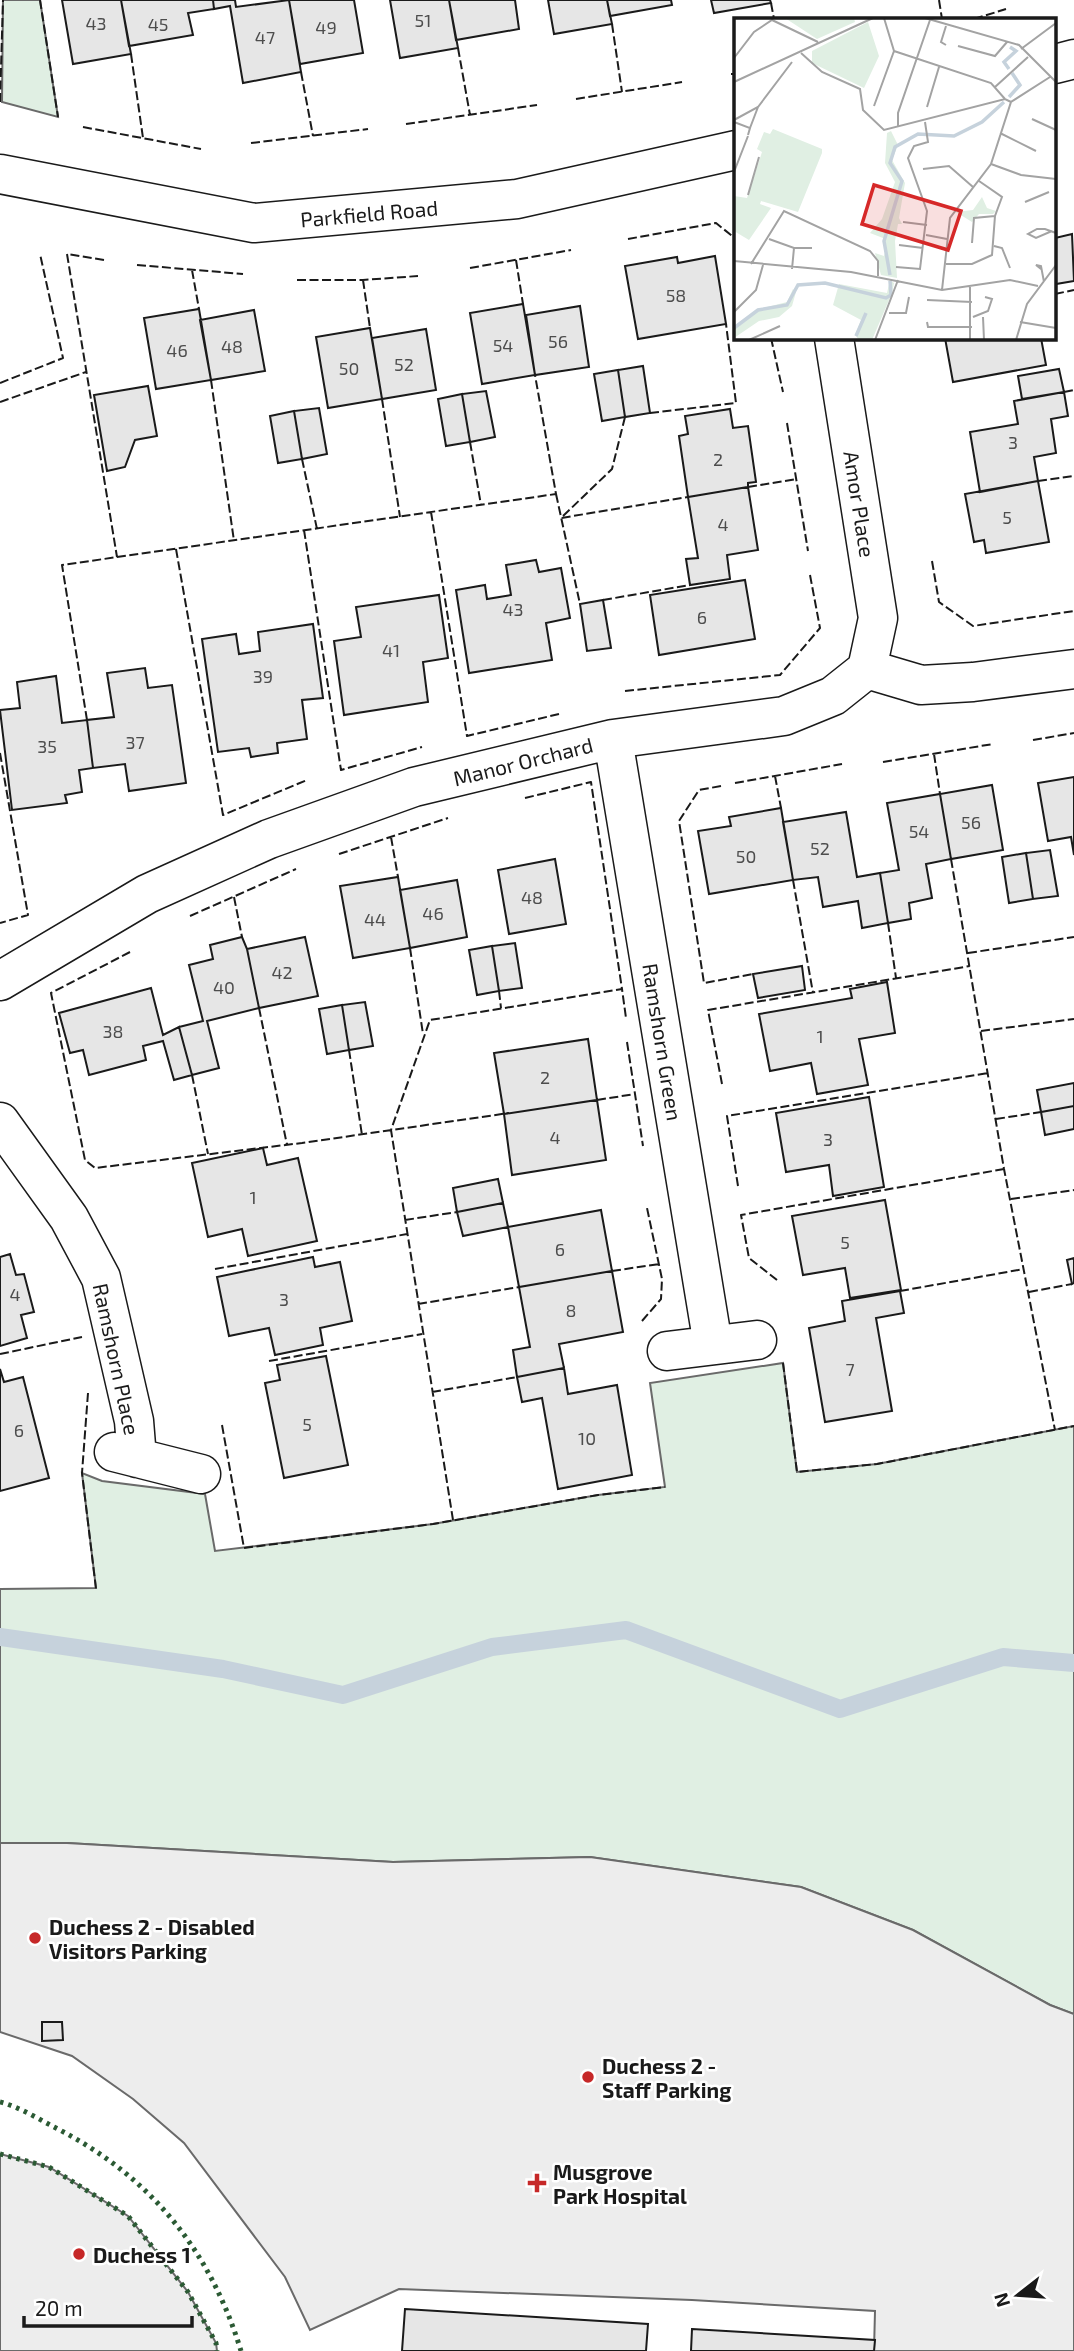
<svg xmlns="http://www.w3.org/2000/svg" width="1074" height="2351" font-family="'Exo 2',sans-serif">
  <rect width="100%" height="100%" fill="#fff"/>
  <path fill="#e0efe3" stroke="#6a6a6a" stroke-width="2" d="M3,0H40L58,117L2,102Z
    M783,1363L797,1472L877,1464L1074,1426V2014L1050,2005L913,1930L801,1887L590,1857L393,1862L67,1843H0V1589L96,1588L82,1473L102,1481L205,1494L215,1551L433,1524L598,1495L665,1487L650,1383Z"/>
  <path fill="#ededed" stroke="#6a6a6a" stroke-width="2" d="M0,1843H67L393,1862L590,1857L801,1887L913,1930L1050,2005L1074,2014V2351H874L875,2311L692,2300L399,2289L310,2330L285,2277L184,2143L133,2099L72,2056L0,2032Z
    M0,2154L49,2167L128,2216L188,2292L216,2343L217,2351H0Z"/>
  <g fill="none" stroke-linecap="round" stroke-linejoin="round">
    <path stroke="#c6d2dc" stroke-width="18" d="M0,1637L223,1669L343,1695L492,1647L626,1630L840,1709L1003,1657L1074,1663"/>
  </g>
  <path fill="#e6e6e6" stroke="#1a1a1a" stroke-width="2" d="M62,0H121L131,54L73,64Z
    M121,0H213L214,9L188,13L193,35L129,46Z
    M213,0H235L236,7L289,0L301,72L243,83L230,6L214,9Z
    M289,0H354L363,53L300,64Z
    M390,0H449L458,48L400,58Z
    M449,0H515L519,29L456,40Z
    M548,0H607L612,24L554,34Z
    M607,0H671L672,5L610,16Z
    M711,0H770L771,3L714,13Z
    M1072,234L1074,281L1056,284L1055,238Z
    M715,256L726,324L638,339L625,266L677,257L678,263Z
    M523,304L535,375L482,384L470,313Z
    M580,306L589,367L535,375L526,315Z
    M199,309L211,380L156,389L144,318Z
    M254,310L265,371L211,380L200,320Z
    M370,328L382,399L328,408L316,337Z
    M426,329L436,390L382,399L372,338Z
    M945,338H1041L1046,365L953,382Z
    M643,366L650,413L625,417L618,370Z
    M1059,369L1064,392L1022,399L1018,376Z
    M618,370L625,417L602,421L594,374Z
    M148,386L157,436L135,440L125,467L107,471L94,395Z
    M486,391L495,437L470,442L462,394Z
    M1064,392L1068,416L1051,419L1056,453L1034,457L1038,481L980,492L970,432L1018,424L1014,401Z
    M462,394L470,442L446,446L438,399Z
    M319,408L327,454L302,459L294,411Z
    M730,409L733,428L748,426L756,482L748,483V487L688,497L679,436L688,434L685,416Z
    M294,411L302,459L278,463L270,416Z
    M1038,481L1049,542L986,553L984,540L974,542L965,494Z
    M748,487L758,550L727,555L730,579L690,585L686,559L698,558L688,497Z
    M536,560L539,572L561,568L570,618L546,623L552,660L469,673L456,590L485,585L487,599L511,595L506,565Z
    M745,580L755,639L659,655L650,595Z
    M439,595L448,658L423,662L428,702L344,715L334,641L361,637L356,607Z
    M603,600L611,648L587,651L580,604Z
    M313,624L323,698L302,700L307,739L277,743L278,753L251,757L249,748L218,752L202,639L236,634L239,654L260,651L258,632Z
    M145,668L148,688L172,685L186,783L129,791L125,764L93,768L87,720L114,717L107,673Z
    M56,676L62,723L87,720L93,768L79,770L82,792L65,795L67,803L12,810L0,710L20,708L17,682Z
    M1074,777V855L1071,837L1048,841L1038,783Z
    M992,785L1003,850L951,859L940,794Z
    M940,794L951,859L926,864L932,898L909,903L911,919L888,923L880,873L899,870L887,803Z
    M781,808L793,880L709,894L698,831L731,826L729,817Z
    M846,812L857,877L880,873L888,923L862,928L858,901L823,907L818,877L793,880L783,822Z
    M1050,850L1058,896L1033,899L1026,853Z
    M1026,853L1033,899L1009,903L1002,857Z
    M555,859L566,924L509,934L498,870Z
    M398,877L410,948L353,958L340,886Z
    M457,880L467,937L410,948L400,890Z
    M242,937L247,949L259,1008L207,1021L219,1068L192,1075L179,1027L203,1021L189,965L213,959L210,945Z
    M305,937L318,996L259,1008L247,949Z
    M515,943L522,988L499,991L492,946Z
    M492,946L499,991L477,995L469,950Z
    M802,966L805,990L758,998L753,974Z
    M887,982L895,1033L859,1039L868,1085L817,1094L811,1063L770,1071L759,1014L852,998L850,989Z
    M151,988L163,1035L179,1027L192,1075L174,1080L163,1041L143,1046L146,1060L89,1075L83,1050L70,1053L59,1013Z
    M365,1002L373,1046L349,1050L342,1005Z
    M342,1005L349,1050L327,1054L319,1009Z
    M588,1039L597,1100L504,1114L494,1053Z
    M1074,1083V1106L1041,1112L1037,1090Z
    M869,1097L884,1187L833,1196L829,1165L786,1172L776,1113Z
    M597,1100L606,1160L512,1175L504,1114Z
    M1074,1106V1129L1045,1135L1041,1112Z
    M263,1148L267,1165L298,1158L317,1241L248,1256L242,1229L208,1237L192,1163Z
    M498,1179L503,1203L457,1212L453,1188Z
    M885,1200L901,1290L850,1298L845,1268L803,1275L792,1216Z
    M503,1203L508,1227L463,1236L457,1212Z
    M601,1210L612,1271L519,1287L508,1227Z
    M10,1254L16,1275L24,1274L34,1312L21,1315L27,1338L0,1346V1257Z
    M313,1257L315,1267L340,1262L352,1321L320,1328L323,1345L275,1355L269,1328L229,1336L217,1277Z
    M1074,1258V1283L1072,1284L1067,1260Z
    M612,1271L623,1332L559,1344L564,1368L517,1377L513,1350L530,1347L519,1287Z
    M900,1291L904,1313L876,1318L892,1411L825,1422L809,1328L845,1321L842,1301Z
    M326,1356L348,1465L284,1478L265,1383L280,1380L277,1365Z
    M564,1368L568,1394L617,1385L632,1475L558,1489L542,1398L522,1402L517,1377Z
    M0,1369L4,1382L23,1377L49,1478L0,1491Z
    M42,2022H62L63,2040L42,2041Z
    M405,2309L648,2324L646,2351H402Z
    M692,2329L875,2340L874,2351H691Z"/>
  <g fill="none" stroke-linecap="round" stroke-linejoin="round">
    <g stroke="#1a1a1a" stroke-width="41">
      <path id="street" d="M1055,64L1074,59
        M0,174L254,223L517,199L736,150
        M834,338L878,618L867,669
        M613,739L713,1345
        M0,981L147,894L269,839L414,787L613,739L784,716L833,696L867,669L921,685L973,682L1074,669
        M0,1122L69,1218L101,1278L134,1421L137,1458
        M667,1351L757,1340
        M114,1452L201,1474"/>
    </g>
    <use href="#street" stroke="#fff" stroke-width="38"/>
    <path stroke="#2b5a34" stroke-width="5" stroke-dasharray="3.5 5" stroke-linecap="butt" d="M0,2102C19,2107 37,2118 54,2127C149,2175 210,2249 241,2351
      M0,2154L49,2167L128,2216L188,2292L216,2343L217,2351"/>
    <path stroke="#1a1a1a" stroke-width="2" stroke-dasharray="9 3.5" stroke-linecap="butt" d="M40,0L58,117
      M939,0L942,19
      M771,3L774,19
      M974,19L1006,9
      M612,24L622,92
      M458,48L470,115
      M131,54L143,138
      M301,72L313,136
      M731,74H736
      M576,99L682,82
      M0,102L3,0
      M406,124L537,105
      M83,127L201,149
      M251,143L368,129
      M628,239L716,223L736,239
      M104,260L67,254L117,557
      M516,260L523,304
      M137,265L243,274
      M470,268L571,250
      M192,270L199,309
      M297,280H363L418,276
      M363,280L370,328
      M1055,294L1074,290
      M771,338L783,392
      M211,380L234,541
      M0,383L63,358L40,254
      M1064,392L1074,390
      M382,399L400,517
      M0,402L86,372
      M650,413L736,403L726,324
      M625,417L612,469L561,518L688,497
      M787,423L808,551
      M470,442L481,505
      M302,459L317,529
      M1038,481L1074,476
      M748,487L797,479
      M556,494L580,604
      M431,512L467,736L559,714
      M304,530L341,770L422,747
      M176,549L223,815L307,780
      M932,561L939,602L973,626L1074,611
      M603,600L690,585
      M625,691L780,675L820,628L810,575
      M87,720L62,565L556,494L535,375
      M1033,740L1074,733
      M0,753L28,915L0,923
      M934,754L940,794
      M883,762L993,744
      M775,776L781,808
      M735,783L842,764
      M721,786L699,790L679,821L704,983L753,974
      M525,798L591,782L622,989
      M391,837L398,877
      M339,854L448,818
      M951,859L1004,1169L1055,1430
      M793,880L813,993
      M234,897L242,937
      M190,916L296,869
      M888,923L896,978
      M410,948L423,1034
      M130,952L51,993L85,1160L95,1168L302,1143L509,1113
      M968,953L1074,937
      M499,991L501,1008
      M259,1008L287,1145
      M981,1031L1074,1019
      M627,1042L643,1146
      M349,1050L362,1135
      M192,1075L208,1154
      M722,1084L708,1010L970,966
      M597,1100L635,1094
      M996,1119L1041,1112
      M738,1186L727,1116L988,1073
      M1011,1199L1074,1190
      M405,1220L457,1212
      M215,1269L407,1234
      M612,1271L659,1264
      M777,1280L749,1258L741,1215L1004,1169
      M900,1291L1024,1269
      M1029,1292L1072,1284
      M418,1304L519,1287
      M642,1321L661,1299L662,1279L647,1208
      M0,1354L82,1337
      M269,1361L422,1334
      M783,1363L797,1472L877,1464L1074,1426
      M432,1392L517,1377
      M88,1393L82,1473L96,1589
      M222,1425L244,1548L433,1524L598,1495L665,1487
      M453,1520L391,1130L430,1020L622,989L626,1018"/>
  </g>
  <g fill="#c62828" stroke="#fff" stroke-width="2.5">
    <circle cx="35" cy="1938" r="7"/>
    <circle cx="588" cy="2077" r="7"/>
    <path d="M533.5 2172.5h7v7h7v7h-7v7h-7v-7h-7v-7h7z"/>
    <circle cx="79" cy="2254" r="7"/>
  </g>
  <g text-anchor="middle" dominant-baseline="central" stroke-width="5" stroke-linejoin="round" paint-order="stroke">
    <g font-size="18" fill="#4d4d4d">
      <text x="423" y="20">51</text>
      <text x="96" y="23">43</text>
      <text x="158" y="24">45</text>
      <text x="326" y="27">49</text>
      <text x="265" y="37">47</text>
      <text x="676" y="295">58</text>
      <text x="558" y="341">56</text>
      <text x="503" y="345">54</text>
      <text x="232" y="346">48</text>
      <text x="177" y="350">46</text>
      <text x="404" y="364">52</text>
      <text x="349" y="368">50</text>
      <text x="1013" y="442">3</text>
      <text x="718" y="459">2</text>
      <text x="1007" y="517">5</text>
      <text x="723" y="524">4</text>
      <text x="513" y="609">43</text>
      <text x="702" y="617">6</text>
      <text x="391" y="650">41</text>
      <text x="263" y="676">39</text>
      <text x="135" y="742">37</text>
      <text x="47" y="746">35</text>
      <text x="971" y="822">56</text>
      <text x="919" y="831">54</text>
      <text x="820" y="848">52</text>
      <text x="746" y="856">50</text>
      <text x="532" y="897">48</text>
      <text x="433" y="913">46</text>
      <text x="375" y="919">44</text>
      <text x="282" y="972">42</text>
      <text x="224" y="987">40</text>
      <text x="113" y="1031">38</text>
      <text x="820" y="1036">1</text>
      <text x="545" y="1077">2</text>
      <text x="555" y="1137">4</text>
      <text x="828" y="1139">3</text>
      <text x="253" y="1197">1</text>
      <text x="845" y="1242">5</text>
      <text x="560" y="1249">6</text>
      <text x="15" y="1294">4</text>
      <text x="284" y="1299">3</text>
      <text x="571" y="1310">8</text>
      <text x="850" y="1369">7</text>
      <text x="307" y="1424">5</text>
      <text x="19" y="1430">6</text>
      <text x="587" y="1438">10</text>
    </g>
    <g font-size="21" fill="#1a1a1a" stroke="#fff">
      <text transform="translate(369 213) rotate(-5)">Parkfield Road</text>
      <text transform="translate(860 504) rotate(81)">Amor Place</text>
      <text transform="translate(523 761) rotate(-14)">Manor Orchard</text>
      <text transform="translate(663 1042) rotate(81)">Ramshorn Green</text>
      <text transform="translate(117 1359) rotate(78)">Ramshorn Place</text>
    </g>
    <g font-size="21" font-weight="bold" fill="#1a1a1a" stroke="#fff" text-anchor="start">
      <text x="49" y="1926">Duchess 2 - Disabled<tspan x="49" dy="24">Visitors Parking</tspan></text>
      <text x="602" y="2065">Duchess 2 -<tspan x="602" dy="24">Staff Parking</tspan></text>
      <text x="553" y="2171">Musgrove<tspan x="553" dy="24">Park Hospital</tspan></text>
      <text x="93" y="2254">Duchess 1</text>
    </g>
  </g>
  <g transform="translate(734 18)">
    <rect width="322" height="322" fill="#fff"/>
    <path d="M51,0H120L121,4L83,21ZM134,4L145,38L130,70L78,45V33ZM39,111L88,131V135L64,194L27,183L26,186L37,190L15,222L0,213V178L13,180L28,134L23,131L30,114L36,116ZM157,113L164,127L158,142L171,165L165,200L168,206H164L161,223L163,260L147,257L141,235L150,238L152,230L149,220L136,215L148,201L161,164L151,145L153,115ZM248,179L253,190L262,193L259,196H245L238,204L222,194L239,192ZM156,262L160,265L158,275L138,322H125L121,317L127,302L99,287L105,266L153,275ZM59,271L62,274L58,288L45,299L25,303L0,320L2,307L25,291L53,284Z" fill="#e0efe3"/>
    <path fill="none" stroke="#c6d2dc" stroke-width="3.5" d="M275,51L270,44L282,33L276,29M275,79L286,67L278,55M156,257L150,223L168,163L156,145L161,129L184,116L220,118L248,104L270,84M0,310L24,292L53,287L64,267L91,265L152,280L157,277L156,263M122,318L132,295"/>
    <path fill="none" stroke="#a3a3a3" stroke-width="2" d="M191,0L285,27L322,64M212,27L207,24L212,8M224,28L261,38L273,24M287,31L322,5M160,33L257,65L271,81M67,35L88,54L126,71L129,92L150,112L271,81L277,84M0,40L20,14L38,2L84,24M0,64L139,0M261,69L294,39M140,88L160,33L150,0M193,89L205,49M298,101L322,112M0,102L24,89L58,44M0,104L16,110L14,117M164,109V95L196,2M16,110L24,89M266,115L302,133M257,146L287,157L322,161M189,151L215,148L239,169M0,154L14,118M14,177L25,139M291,184L315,174M169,204L193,207M318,213L302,220L294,216L303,211H311L322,215M192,217L213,221M35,221L60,230H78M238,225L240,200L261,198M165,227L189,230M260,228L268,230L276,250M0,243L117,254L208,272L276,262L304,268M17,246L50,193L136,233L144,243V258M212,246H238L258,237L261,198L268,179L245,163M162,249L186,251L193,193L174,140L180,128L194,124L191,104M58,251L60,230M307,251L302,247L307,248L310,264M208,272L216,200L257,146L277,84L316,59M193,282L238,284M0,294L22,272L29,247M155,295H172L175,279M239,299L254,293L258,281L251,279M249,299L250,322M193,304L194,309H238M286,304L322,310M15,322L46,308M141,322L164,262M236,322V269M282,322L293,286L322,247"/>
    <path fill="#d62828" fill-opacity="0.15" stroke="#d62828" stroke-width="3.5" d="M140,167L227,193L214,232L128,206Z"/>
    <rect width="322" height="322" fill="none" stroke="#1a1a1a" stroke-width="3.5"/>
  </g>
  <g transform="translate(1018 2295) rotate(253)" stroke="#ffffff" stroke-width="5" paint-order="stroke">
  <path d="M0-5L12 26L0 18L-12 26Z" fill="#1a1a1a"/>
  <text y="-10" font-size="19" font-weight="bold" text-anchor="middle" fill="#1a1a1a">N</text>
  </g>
  <path d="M24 2316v10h168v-10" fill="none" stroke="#1a1a1a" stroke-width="3.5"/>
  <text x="35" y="2316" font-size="21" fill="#1a1a1a" stroke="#ffffff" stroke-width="5" paint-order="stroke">20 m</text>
</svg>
